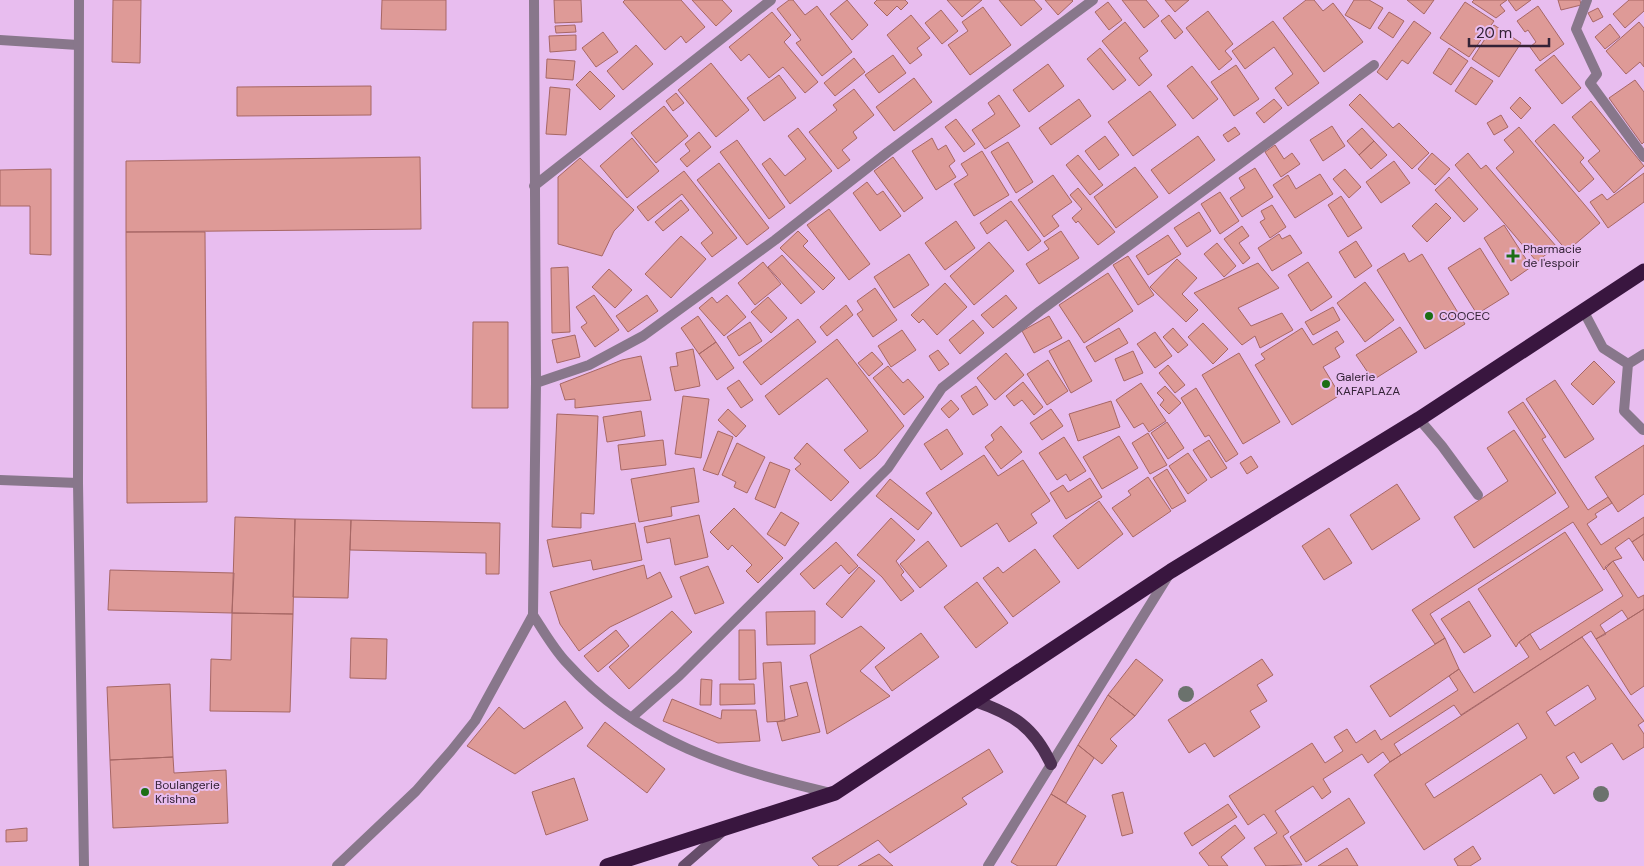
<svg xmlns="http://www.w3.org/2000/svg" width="1644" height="866" font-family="'DM Sans',sans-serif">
  <rect width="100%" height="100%" fill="#e8bdef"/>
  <path fill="#de9a97" stroke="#a76765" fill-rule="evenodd" d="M113,0H141L140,63L112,62Z
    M382,0H446V30L381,29Z
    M554,0H581L582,22L555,23Z
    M625,0H681L705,27L686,43L681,36L665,50L623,2Z
    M692,0H722L732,11L716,26Z
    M789,0H793L805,15L817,6L852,52L822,76L796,43L801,40L777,9Z
    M847,0L868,25L852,40L830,14Z
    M877,0H905L908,3L901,10L897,6L887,16L874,3Z
    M947,0H982L962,17Z
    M999,0H1034L1042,9L1021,26Z
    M1045,0H1072L1073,1L1058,15Z
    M1122,0H1146L1159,16L1144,28Z
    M1165,0H1189L1175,12Z
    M1306,0H1314L1323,11L1333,3L1363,42L1324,72L1283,18Z
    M1354,0H1369L1383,8L1370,29L1345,15Z
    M1407,0H1434L1424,14Z
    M1474,0H1507L1500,5L1505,11L1496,18L1472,2Z
    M1508,0H1531L1516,11Z
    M1558,0H1580L1581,5L1561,10Z
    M1629,0H1644V11L1625,28L1613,14Z
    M1108,2L1122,20L1109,30L1095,12Z
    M1465,2L1494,21L1469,57L1440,38Z
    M1538,6L1564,44L1540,61L1530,47L1536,42L1528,30L1525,32L1517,21Z
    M983,7L1011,45L970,75L948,45L968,31L962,22Z
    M1598,8L1603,17L1593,22L1588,13Z
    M941,10L958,31L942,44L925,23Z
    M1208,11L1233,44L1225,51L1232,59L1219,70L1186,28Z
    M772,12L791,35L784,42L818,82L805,93L783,67L769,78L749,54L741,61L729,47Z
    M1389,12L1404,21L1393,38L1378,28Z
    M911,15L930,38L917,48L922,55L910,64L887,35Z
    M1169,15L1183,32L1175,39L1161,21Z
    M1273,21L1319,83L1288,106L1275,88L1293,74L1274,47L1245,69L1232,51Z
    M1414,21L1431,33L1408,64L1402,60L1387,80L1377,72Z
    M1125,22L1148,51L1139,58L1152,75L1139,86L1102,41Z
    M1639,22L1644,28V67L1640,62L1626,74L1606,51Z
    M1610,24L1620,37L1605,49L1595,37Z
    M575,25L576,32L556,33L555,26Z
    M1494,25L1521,43L1499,77L1472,59Z
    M603,32L618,52L596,67L582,48Z
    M576,35V50L550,52L549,36Z
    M636,45L653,64L623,90L607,71Z
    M1100,48L1126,80L1113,90L1087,59Z
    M1449,48L1468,61L1451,85L1433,73Z
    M893,55L906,73L879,93L865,75Z
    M1554,55L1581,88L1562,104L1535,70Z
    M854,58L865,72L835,96L824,83Z
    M547,59L575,61L573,80L546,78Z
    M711,63L749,110L716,137L678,90Z
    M1048,64L1064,86L1029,112L1013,90Z
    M1236,65L1259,99L1234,116L1211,82Z
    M1192,66L1218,99L1193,119L1167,86Z
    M1471,67L1493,81L1476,105L1455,91Z
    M590,71L615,96L600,110L576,85Z
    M779,75L796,98L764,121L747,98Z
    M914,78L932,102L894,131L876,107Z
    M1635,80L1644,92V142L1642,144L1609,98Z
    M371,86V115L237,116V87Z
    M550,87L570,89L566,135L546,134Z
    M854,89L874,115L853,132L857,138L842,150L850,160L838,169L809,132L837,110L833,105Z
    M1150,91L1176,125L1133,156L1108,122Z
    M676,93L684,103L673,111L666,101Z
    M1360,94L1393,128L1399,123L1429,153L1412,169L1349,105Z
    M999,95L1020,126L985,149L972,130L995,114L988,103Z
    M1520,97L1531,108L1521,119L1510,108Z
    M1079,99L1091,116L1051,145L1039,128Z
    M1274,99L1282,108L1264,123L1256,113Z
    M1591,101L1644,166L1614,193L1588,161L1600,151L1572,117Z
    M664,106L688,136L656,163L631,133Z
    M1501,115L1508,127L1494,135L1487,123Z
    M956,119L975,144L964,152L945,127Z
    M1554,124L1584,158L1580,162L1594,179L1579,192L1535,141Z
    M1332,126L1345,146L1323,161L1310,140Z
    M1235,127L1240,134L1228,142L1223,135Z
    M1519,127L1600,223L1567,251L1496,168L1514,152L1504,140Z
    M798,128L832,171L790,204L762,164L770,158L785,176L806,159L788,136Z
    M1362,128L1374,141L1359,155L1347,141Z
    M699,132L711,147L687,167L680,159L690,151L685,144Z
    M1105,136L1119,155L1099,170L1085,151Z
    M1198,136L1215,160L1169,194L1151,170Z
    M632,138L659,171L627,198L600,166Z
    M932,138L938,150L946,145L955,161L949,166L956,177L936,190L912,151Z
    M737,140L785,207L769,219L720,152Z
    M1374,141L1387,155L1371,169L1359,155Z
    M1008,142L1033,182L1016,193L991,152Z
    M1275,145L1284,159L1292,153L1300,164L1281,177L1265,152Z
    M982,151L1009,195L974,216L954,184L968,175L961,164Z
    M1432,153L1450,169L1435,185L1418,169Z
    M1468,153L1481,169L1486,165L1556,246L1537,262L1455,165Z
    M1078,155L1103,185L1090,195L1066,165Z
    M420,157L421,229L126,232V161Z
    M893,157L923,198L904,212L874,171Z
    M580,158L634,210L614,231L602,256L558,244V177Z
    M1394,161L1410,183L1381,203L1366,182Z
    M719,163L769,228L747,245L697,180Z
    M1135,167L1158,197L1116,228L1094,197Z
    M1255,168L1273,197L1242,217L1230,198L1245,188L1239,178Z
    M51,169V255L30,254V206H0V170Z
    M1345,169L1361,187L1349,198L1333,179Z
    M684,171L737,238L712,257L701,243L713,233L682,194L648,221L637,207Z
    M1644,173V202L1608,228L1590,202L1602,194L1607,200Z
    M1320,174L1333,194L1295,218L1273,185L1288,175L1296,189Z
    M1053,175L1072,202L1052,216L1059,226L1044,237L1018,200Z
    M1449,177L1478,209L1464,222L1435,190Z
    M867,182L877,195L883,191L901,216L880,231L853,193Z
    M1078,188L1115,232L1098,245L1078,221L1076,223L1072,218L1082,209L1070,195Z
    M1220,192L1239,221L1220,234L1201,204Z
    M1341,196L1362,228L1348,237L1328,205Z
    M681,200L689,210L663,231L655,222Z
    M1011,201L1041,241L1028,251L1006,220L987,234L980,223Z
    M1436,203L1451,218L1427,242L1412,226Z
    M1272,205L1286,227L1270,238L1260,222L1265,219L1261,211Z
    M829,209L870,264L849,280L807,225Z
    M1199,212L1211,231L1187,247L1174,228Z
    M956,221L975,248L945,270L925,243Z
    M1504,225L1531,267L1511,281L1484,238Z
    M1242,226L1249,236L1239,243L1250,258L1243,264L1224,239Z
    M798,231L808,241L803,246L835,278L823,290L780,248Z
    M1061,231L1079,258L1039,284L1026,264L1049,249L1044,242Z
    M126,232H205L207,502L127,503Z
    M1279,234L1282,239L1290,235L1302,253L1272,271L1258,248Z
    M1168,235L1181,254L1148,275L1136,256Z
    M681,236L706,259L671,298L645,274Z
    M1356,241L1372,266L1355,278L1339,252Z
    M989,242L1014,271L974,305L950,276Z
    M1217,243L1236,266L1224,277L1204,254Z
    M1480,248L1509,294L1477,314L1448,268Z
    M1404,253L1409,262L1422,254L1465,324L1425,349L1377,270Z
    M909,254L929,285L894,308L874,277Z
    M782,255L815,292L801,304L768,267Z
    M1128,256L1154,295L1138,305L1113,265Z
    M1177,259L1197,278L1182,294L1198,310L1186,322L1150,287Z
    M763,262L781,284L755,305L738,283Z
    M1308,262L1332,297L1311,311L1288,275Z
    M1258,263L1279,288L1238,308L1251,326L1282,313L1293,330L1260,348L1255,336L1242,345L1194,293Z
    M568,267L570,332L552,333L551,268Z
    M609,269L632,290L615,308L592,287Z
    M1108,273L1133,311L1084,343L1059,305Z
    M1365,282L1394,320L1365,342L1337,303Z
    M945,283L967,307L937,335L923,319L919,323L911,315Z
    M875,288L897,320L873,337L857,314L863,310L857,301Z
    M594,295L619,330L595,347L581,327L587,323L576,307Z
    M647,295L658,311L628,332L616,316Z
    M727,295L746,317L724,336L699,308L712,297L717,303Z
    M1006,295L1017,308L993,328L981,315Z
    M768,297L787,318L771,333L751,312Z
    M846,305L853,315L827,336L820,327Z
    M1333,307L1340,320L1313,335L1305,322Z
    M698,316L716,342L699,354L681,328Z
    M1049,316L1062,338L1034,353L1022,331Z
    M798,319L816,342L761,385L743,362Z
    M973,320L984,333L960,354L949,340Z
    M473,322H508V408H472Z
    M750,322L762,341L739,356L727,337Z
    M1203,323L1228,349L1213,364L1188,337Z
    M1400,327L1417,352L1373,380L1356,355Z
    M1119,328L1128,343L1095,362L1086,347Z
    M1173,328L1188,345L1178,353L1163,337Z
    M1302,328L1313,345L1337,331L1344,342L1335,348L1340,357L1323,367L1340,395L1292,425L1255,365L1265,359L1261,354Z
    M902,330L916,350L891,367L878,346Z
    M1155,332L1172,356L1155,368L1137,344Z
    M575,335L580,357L557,363L552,340Z
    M837,339L904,426L876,456L860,469L844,450L868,431L827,378L779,415L765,396Z
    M1069,340L1092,381L1071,393L1049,351Z
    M716,342L734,368L717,380L699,354Z
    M693,349L700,386L675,391L670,367L678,366L676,353Z
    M938,350L949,364L939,371L929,356Z
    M1133,351L1143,373L1124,381L1115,359Z
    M872,352L883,364L869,376L858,363Z
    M1006,353L1024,375L995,400L977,378Z
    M1239,353L1280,422L1243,444L1202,375Z
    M641,356L651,400L575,408V399L565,400L560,384L622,360Z
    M1048,360L1068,391L1047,405L1027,374Z
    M1594,361L1615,382L1593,405L1571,384Z
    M1168,365L1185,385L1175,393L1159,373Z
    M888,366L903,383L908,379L924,397L904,415L873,378Z
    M739,380L753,400L741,408L727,388Z
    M1555,380L1594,439L1565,458L1526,399Z
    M1023,382L1043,407L1034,415L1022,400L1014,406L1006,396Z
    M1141,383L1166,421L1149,432L1143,423L1134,428L1116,400Z
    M976,386L988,405L973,415L961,396Z
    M1165,386L1181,403L1169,414L1160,405L1164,400L1157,393Z
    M1196,388L1238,454L1226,462L1209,435L1205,437L1181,398Z
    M683,396L709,399L701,458L675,454Z
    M951,400L959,409L949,418L941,409Z
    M1111,401L1120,427L1078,441L1069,414Z
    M1523,402L1546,437L1542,439L1588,510L1608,497L1612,503L1595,514L1597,517L1587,524L1601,545L1644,517V534L1632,542L1629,538L1615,548L1622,558L1613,561L1604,570L1573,522L1430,614L1445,638L1435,644L1412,610L1569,507L1508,412Z
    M728,409L746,426L736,437L718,420Z
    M1051,409L1063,426L1042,440L1030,423Z
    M641,411L645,436L607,442L603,417Z
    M557,414L598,416L594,514L581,513V528L552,527Z
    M1167,422L1184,448L1168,459L1151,433Z
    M1001,426L1022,452L1001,469L985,447L994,440L991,435Z
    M947,429L963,454L941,470L924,444Z
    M1514,430L1556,493L1474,548L1454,517L1508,481L1487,448Z
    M718,431L733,437L718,475L703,470Z
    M1148,433L1167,465L1150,474L1132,443Z
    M1119,436L1138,468L1102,489L1083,457Z
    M1064,437L1086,471L1070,481L1066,474L1057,480L1039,453Z
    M663,440L666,465L621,470L618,445Z
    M1209,440L1227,468L1211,478L1193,450Z
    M737,443L765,457L747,493L734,487L736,482L722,475Z
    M807,443L849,482L831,501L795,469L801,464L794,458Z
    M1644,445V494L1618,512L1595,477Z
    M1188,453L1207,480L1188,494L1169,466Z
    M984,455L998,476L1023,460L1050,501L1031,514L1037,523L1009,542L997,523L961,547L926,493Z
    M1251,456L1258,467L1247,474L1240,463Z
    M770,462L790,470L775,508L755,499Z
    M694,468L699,502L671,507L672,516L639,522L631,479Z
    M1167,469L1186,501L1172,509L1153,478Z
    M1148,477L1171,511L1133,537L1112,508L1131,495L1128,491Z
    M1090,478L1102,497L1066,519L1050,493L1063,485L1068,492Z
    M890,479L932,513L918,530L876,496Z
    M1397,484L1420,519L1372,550L1350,515Z
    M1099,501L1123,534L1078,569L1053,536Z
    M734,508L783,558L758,583L746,571L752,565L732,545L728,550L710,532Z
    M781,512L799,523L785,546L767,534Z
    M699,515L708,557L675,565L670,538L647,543L644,527Z
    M235,517L295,519L293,614L232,613Z
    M891,518L915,540L896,561L904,572L901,575L914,591L901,601L882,577L857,555Z
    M295,519L351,520L348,598L293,597Z
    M351,520L500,523L499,574H486V553L350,550Z
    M635,523L642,560L593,570L591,560L553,567L547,540Z
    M1329,528L1352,563L1324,580L1302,546Z
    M1565,532L1603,590L1530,634L1519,642L1516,647L1478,589Z
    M1644,534V561L1632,542Z
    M928,541L947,566L920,588L900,564Z
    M836,542L858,566L849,574L841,565L814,589L800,574Z
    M1035,549L1060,582L1013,617L983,578L998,567L1003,573Z
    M1613,561L1638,598L1644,595V609L1628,619L1622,610L1600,625L1606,634L1596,639L1591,631L1461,715L1454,705L1394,744L1401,755L1390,762L1383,752L1368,763L1362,754L1323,779L1331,792L1322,799L1313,786L1275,811L1289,832L1283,836L1302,865L1266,866L1254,848L1277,833L1264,814L1248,825L1229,796L1312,743L1325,763L1343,751L1334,737L1347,729L1356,743L1375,730L1381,740L1458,690L1449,676L1459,669L1474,693L1529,657L1519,642L1530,634L1540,650L1623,596L1605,567Z
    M644,565L647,579L660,572L672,597L610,627L579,651L560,624L550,592Z
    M708,566L724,603L695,614L680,577Z
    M859,567L875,581L842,618L826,604Z
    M110,570L234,573L232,613L108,610Z
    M977,582L1008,623L976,648L944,607Z
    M1469,601L1491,636L1464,653L1441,619Z
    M1644,609V686L1631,695L1596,639Z
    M672,611L692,632L629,689L609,667Z
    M815,611V644L767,645L766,612Z
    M232,613L293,614L290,712L210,711L211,659L231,660Z
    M861,626L885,648L860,671L890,696L827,734L810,655Z
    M616,630L629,646L598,672L584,656Z
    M739,630H755L756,679L739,680Z
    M921,633L939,657L892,691L875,667Z
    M1582,637L1644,721L1638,725L1644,734V747L1623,760L1612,743L1581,763L1574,752L1566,757L1579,778L1554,794L1541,774L1424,850L1374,775L1390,762ZM1588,685L1596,699L1555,726L1546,712ZM1518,723L1527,738L1434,798L1425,784Z
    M351,638L387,639L386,679L350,678Z
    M1445,638L1459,669L1390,717L1370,686Z
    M1136,659L1163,680L1135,716L1108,695Z
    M1262,659L1273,675L1257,685L1267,701L1250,711L1260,727L1214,757L1205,743L1189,753L1168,720Z
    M781,662L785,721L767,722L763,663Z
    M701,679L712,680L711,705H700Z
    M807,682L820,732L782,741L777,722L798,716L790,686Z
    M170,684L173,757L110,760L107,687Z
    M720,684H754L755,704L720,705Z
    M1108,695L1135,716L1110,739L1117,746L1102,764L1078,745Z
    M672,699L721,719L722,710H756L760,741L718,743L663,721Z
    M565,701L583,728L515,774L467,746L499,707L524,729Z
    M605,722L665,769L647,793L587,746Z
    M1078,745L1094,758L1066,803L1051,794Z
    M989,749L1003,772L962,798L967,804L890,853L878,840L837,866H819L812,858Z
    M173,757L174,773L226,770L228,823L113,828L110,760Z
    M574,778L588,820L546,835L532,792Z
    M1123,792L1133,833L1122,836L1112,795Z
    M1051,794L1086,816L1056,866H1018L1011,862Z
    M1349,798L1365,823L1306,862L1290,837Z
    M1228,804L1237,817L1192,846L1184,833Z
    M1235,825L1245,838L1221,857L1228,866H1209L1199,853Z
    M27,828V841L6,842V830Z
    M1473,846L1481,859L1470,866H1458L1454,859Z
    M1347,848L1358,866H1318Z
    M879,854L893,866H858Z"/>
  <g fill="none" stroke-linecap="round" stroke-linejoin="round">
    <path stroke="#88778b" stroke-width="10" d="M1587,0L1576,29L1597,74L1590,83L1644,157
      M0,40L78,45
      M1584,312L1603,348L1628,364L1624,411L1643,430
      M1628,364L1644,354
      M1419,419L1442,446L1478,495
      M0,480L78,483"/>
    <path stroke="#88778b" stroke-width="10" d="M79,0L78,483L84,866
      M534,186L771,0
      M536,383L589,365L643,336L775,240L888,152L1093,0
      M533,615C543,630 553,648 566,662C639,743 730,769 831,793
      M631,718L679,676L888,468L942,388L1040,311L1374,65
      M337,866L416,791L451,751L475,721L533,615L536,383L534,0
      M988,866L1168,576"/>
    <path stroke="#664d6a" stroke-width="10" d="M683,866L722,832"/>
    <path stroke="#4e3053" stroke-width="12" d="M975,701C1013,714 1034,727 1051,764"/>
    <path stroke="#39163f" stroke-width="15" d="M607,866L835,793L1171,571L1419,419L1644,271"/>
  </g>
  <g fill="#6b726d">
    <circle cx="1186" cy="694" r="8"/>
    <circle cx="1601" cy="794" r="8"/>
  </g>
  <g fill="#1c6e15" stroke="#e8bdef" stroke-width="2">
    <path d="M1510.5 248.5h5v5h5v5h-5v5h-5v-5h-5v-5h5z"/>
    <circle cx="1429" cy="316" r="5"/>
    <circle cx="1326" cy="384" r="5"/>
    <circle cx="145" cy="792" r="5"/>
  </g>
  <g text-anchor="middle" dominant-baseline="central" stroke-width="4" stroke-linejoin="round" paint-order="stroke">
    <g font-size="12" fill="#332236" stroke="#e8bdef" text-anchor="start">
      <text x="1523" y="249">Pharmacie<tspan x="1523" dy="14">de l'espoir</tspan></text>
      <text x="1439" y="316">COOCEC</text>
      <text x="1336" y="377">Galerie<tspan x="1336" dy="14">KAFAPLAZA</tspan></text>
      <text x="155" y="785">Boulangerie<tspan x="155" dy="14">Krishna</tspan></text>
    </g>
  </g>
  <path d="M1469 38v8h80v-8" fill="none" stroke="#332236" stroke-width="2.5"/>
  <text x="1476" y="38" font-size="15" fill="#332236" stroke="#e8bdef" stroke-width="4" paint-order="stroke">20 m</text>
</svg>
